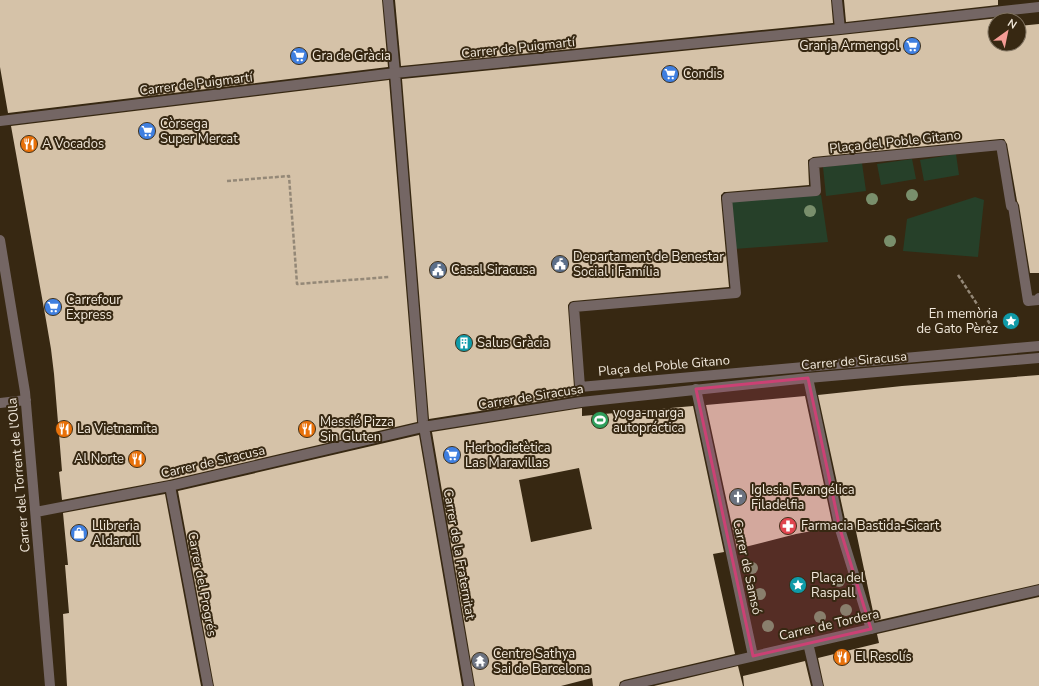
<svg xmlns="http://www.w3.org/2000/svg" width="1039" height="686" font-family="'Nunito Sans',sans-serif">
  <rect width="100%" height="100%" fill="#372812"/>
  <path fill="#264029" d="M956,154L959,175L924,181L920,160Z
    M912,159L916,179L881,185L877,164Z
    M862,163L866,191L826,196L823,167Z
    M821,195L828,242L734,249L730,200Z
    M975,197L984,200L978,257L903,251L907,219Z"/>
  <path fill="#d5c2a8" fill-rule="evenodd" d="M0,0H382L388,67L8,113L0,67Z
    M395,0H831L833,23L401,66Z
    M844,0H998V5L846,22Z
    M999,18V20H995V44H1019V26L1039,24V273H1030L1019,205L1017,201L1007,144L1004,139H1000L813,157L808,160V163L809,185L726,192H724L721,195V199L729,287L573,301L570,302L568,305V307L574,387L575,391L578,393H581V395L429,419L402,79L841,35Z
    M389,80L417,422L169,480L62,500L59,472L62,471L54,374L51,349L46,320L11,126Z
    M1039,375V584L875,621L854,522L846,524L818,395L902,386Z
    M805,396L833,527L796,534L737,549L706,405Z
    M693,406L724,552L713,554L735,654L624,680L620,682L619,686H593L592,678L561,686H475L432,432L582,408V416ZM579,468L592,529L531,542L519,480Z
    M419,435L462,686H214L178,491Z
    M165,494L201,686H67L63,614L69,613L65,565H68L63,513Z
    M1039,597V686H824L818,658L879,643L877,634Z
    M805,661L811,686H744L743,676Z
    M738,666L743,686H654Z"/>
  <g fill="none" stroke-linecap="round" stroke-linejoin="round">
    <path stroke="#948877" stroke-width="2.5" stroke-dasharray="4 2" stroke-linecap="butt" d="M227,181L289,176L297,284L389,277
      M958,275L992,327"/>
    <path stroke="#746664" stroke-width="10" d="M388,0L395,73
      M837,0L840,29
      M1039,298L1038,300L1028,301L1015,219L1013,206H1011L1001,145L814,163L816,191L727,198L736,293L574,307L580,387L1039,346
      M808,378L840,529L871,629
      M696,389L753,656"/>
    <path stroke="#746664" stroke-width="10" d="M395,73L423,421L469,686
      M0,121L395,73L840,29L1039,7
      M0,240L25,392L50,686
      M0,403L26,400
      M170,486L208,686
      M36,512L170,486L423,427L581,402L808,378L1039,358
      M808,643L818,686
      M625,686L1039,590"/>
  </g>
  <g fill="#798f6c">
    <circle cx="912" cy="195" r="6"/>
    <circle cx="872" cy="199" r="6"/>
    <circle cx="810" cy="211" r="6"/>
    <circle cx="890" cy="241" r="6"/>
    <circle cx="752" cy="568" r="6"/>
    <circle cx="839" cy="581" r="6"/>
    <circle cx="760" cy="594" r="6"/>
    <circle cx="846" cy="610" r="6"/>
    <circle cx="820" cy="617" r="6"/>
    <circle cx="768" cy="626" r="6"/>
  </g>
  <path fill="#cb4174" fill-opacity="0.2" stroke="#cb4174" stroke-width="3" stroke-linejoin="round" d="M808,378L840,529L871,629L753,656L696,389Z"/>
  <defs>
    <g id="supermarket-disc" transform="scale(0.9)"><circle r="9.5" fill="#3f7fe0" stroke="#372812"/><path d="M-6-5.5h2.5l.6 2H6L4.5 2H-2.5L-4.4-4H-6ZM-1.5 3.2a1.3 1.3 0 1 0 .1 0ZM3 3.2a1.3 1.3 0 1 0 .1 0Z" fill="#fff"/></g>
    <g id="restaurant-disc" transform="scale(0.9)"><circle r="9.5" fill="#e8710a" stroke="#372812"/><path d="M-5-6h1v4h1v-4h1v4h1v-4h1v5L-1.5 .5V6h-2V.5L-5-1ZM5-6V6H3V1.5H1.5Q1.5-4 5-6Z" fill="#fff"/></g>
    <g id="civic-disc" transform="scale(0.9)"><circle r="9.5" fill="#5c6f8a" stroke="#372812"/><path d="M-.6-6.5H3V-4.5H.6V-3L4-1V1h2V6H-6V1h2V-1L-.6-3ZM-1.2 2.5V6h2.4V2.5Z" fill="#fff"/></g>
    <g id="sight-disc" transform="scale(0.9)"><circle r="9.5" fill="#0f9aa8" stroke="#372812"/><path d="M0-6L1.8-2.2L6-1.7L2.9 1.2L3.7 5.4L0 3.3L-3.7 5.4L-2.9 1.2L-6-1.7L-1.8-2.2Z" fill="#fff"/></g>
    <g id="building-disc" transform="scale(0.9)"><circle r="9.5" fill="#0f9aa8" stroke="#372812"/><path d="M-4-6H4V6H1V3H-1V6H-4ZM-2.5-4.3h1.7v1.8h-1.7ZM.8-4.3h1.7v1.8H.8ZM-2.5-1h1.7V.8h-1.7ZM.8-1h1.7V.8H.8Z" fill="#fff"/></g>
    <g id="stadium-disc" transform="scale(0.9)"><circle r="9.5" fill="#2e9e5b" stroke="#372812"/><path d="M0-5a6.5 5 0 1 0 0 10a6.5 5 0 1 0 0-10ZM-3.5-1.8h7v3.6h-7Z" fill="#fff"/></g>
    <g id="church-disc" transform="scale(0.9)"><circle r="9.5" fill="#6b7280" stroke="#372812"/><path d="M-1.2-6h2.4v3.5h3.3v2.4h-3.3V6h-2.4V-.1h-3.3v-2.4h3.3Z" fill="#fff"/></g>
    <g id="pharmacy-disc" transform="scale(0.9)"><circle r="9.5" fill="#e0444e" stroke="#372812"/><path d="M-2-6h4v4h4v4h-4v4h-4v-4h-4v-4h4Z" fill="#fff"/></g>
    <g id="shop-disc" transform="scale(0.9)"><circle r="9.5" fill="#3f7fe0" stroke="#372812"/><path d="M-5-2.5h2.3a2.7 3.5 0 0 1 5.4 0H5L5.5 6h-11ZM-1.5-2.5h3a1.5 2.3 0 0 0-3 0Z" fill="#fff"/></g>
    <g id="temple-disc" transform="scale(0.9)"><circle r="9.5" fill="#6b7280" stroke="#372812"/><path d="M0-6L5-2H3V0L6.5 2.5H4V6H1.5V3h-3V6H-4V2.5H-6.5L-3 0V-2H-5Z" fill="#fff"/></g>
  </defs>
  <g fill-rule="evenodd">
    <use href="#supermarket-disc" x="912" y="46"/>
    <use href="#supermarket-disc" x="299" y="56"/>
    <use href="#supermarket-disc" x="670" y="74"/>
    <use href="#supermarket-disc" x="147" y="131"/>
    <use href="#restaurant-disc" x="29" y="144"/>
    <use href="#civic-disc" x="560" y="264"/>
    <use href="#civic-disc" x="438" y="270"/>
    <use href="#supermarket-disc" x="53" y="307"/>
    <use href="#sight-disc" x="1011" y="321"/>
    <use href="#building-disc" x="464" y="343"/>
    <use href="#stadium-disc" x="600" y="420"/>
    <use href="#restaurant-disc" x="64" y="429"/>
    <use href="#restaurant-disc" x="307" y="429"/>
    <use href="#supermarket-disc" x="452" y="455"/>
    <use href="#restaurant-disc" x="137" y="459"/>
    <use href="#church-disc" x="738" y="497"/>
    <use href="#pharmacy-disc" x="788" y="526"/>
    <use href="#shop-disc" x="79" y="533"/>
    <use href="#sight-disc" x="798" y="585"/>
    <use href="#restaurant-disc" x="842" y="657"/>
    <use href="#temple-disc" x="480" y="661"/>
  </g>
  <g text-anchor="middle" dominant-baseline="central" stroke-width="4" stroke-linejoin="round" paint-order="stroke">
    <g font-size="13" fill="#f0e7da" stroke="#372812" text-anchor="start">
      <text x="899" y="46" text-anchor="end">Granja Armengol</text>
      <text x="312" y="56">Gra de Gràcia</text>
      <text x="683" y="74">Condis</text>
      <text x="160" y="124">Còrsega<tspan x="160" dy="15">Super Mercat</tspan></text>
      <text x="42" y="144">A Vocados</text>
      <text x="573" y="257">Departament de Benestar<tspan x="573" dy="15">Social i Família</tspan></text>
      <text x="451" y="270">Casal Siracusa</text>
      <text x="66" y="300">Carrefour<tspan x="66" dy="15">Express</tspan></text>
      <text x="998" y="314" text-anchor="end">En memòria<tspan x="998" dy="15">de Gato Pèrez</tspan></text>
      <text x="477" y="343">Salus Gràcia</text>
      <text x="613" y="413">yoga-marga<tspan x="613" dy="15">autopráctica</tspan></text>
      <text x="320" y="422">Messié Pizza<tspan x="320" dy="15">Sin Gluten</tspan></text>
      <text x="77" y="429">La Vietnamita</text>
      <text x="465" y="448">Herbodietètica<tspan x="465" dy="15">Las Maravillas</tspan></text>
      <text x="124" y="459" text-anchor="end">Al Norte</text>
      <text x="751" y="490">Iglesia Evangélica<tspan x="751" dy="15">Filadelfia</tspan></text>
      <text x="92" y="526">Llibreria<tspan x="92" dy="15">Aldarull</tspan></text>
      <text x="801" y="526">Farmacia Bastida-Sicart</text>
      <text x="811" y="578">Plaça del<tspan x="811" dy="15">Raspall</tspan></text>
      <text x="493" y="654">Centre Sathya<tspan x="493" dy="15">Sai de Barcelona</tspan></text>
      <text x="855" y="657">El Resolís</text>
    </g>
    <g font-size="13" fill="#f0e7da" stroke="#372812">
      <text transform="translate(518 48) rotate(-6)">Carrer de Puigmartí</text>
      <text transform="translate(196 84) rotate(-7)">Carrer de Puigmartí</text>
      <text transform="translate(895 142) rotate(-6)">Plaça del Poble Gitano</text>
      <text transform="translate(854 361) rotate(-5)">Carrer de Siracusa</text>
      <text transform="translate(664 366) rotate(-5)">Plaça del Poble Gitano</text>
      <text transform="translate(531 397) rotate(-9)">Carrer de Siracusa</text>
      <text transform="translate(213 462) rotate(-13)">Carrer de Siracusa</text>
      <text transform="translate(19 475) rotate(-95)">Carrer del Torrent de l'Olla</text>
      <text transform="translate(459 554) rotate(80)">Carrer de la Fraternitat</text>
      <text transform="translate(747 567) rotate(78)">Carrer de Samsó</text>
      <text transform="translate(202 584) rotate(79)">Carrer del Progrés</text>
      <text transform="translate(829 625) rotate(-13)">Carrer de Tordera</text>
    </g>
  </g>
  <g transform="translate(1007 32) rotate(33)"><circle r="19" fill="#372812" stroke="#817462"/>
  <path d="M0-3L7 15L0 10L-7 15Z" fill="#f59c95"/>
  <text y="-6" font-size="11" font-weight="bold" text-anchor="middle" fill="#f0e7da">N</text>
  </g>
</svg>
